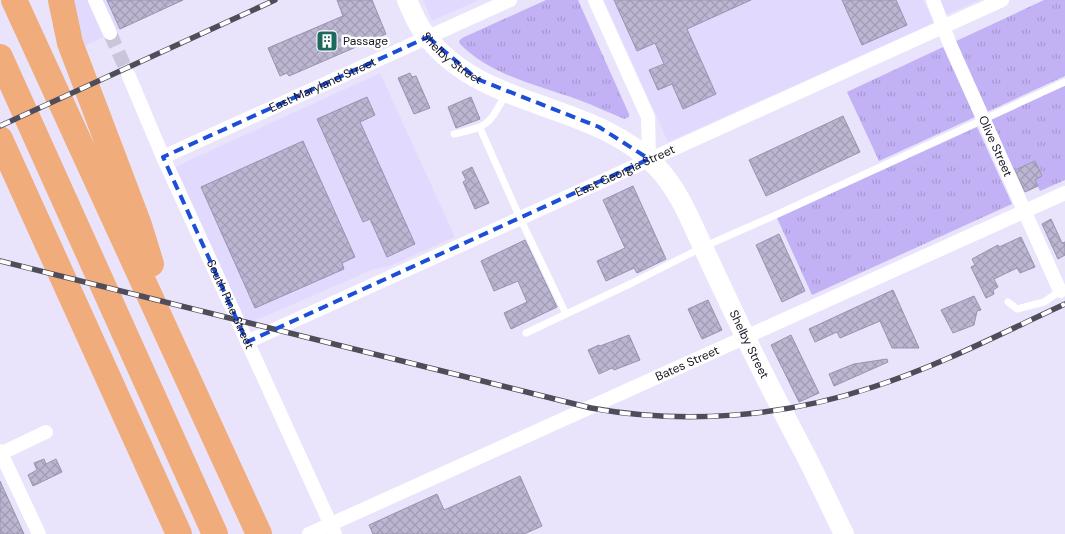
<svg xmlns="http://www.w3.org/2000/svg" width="1065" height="534" font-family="'DM Sans',sans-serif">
  <defs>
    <pattern id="grass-tufts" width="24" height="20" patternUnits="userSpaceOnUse" patternTransform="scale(1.25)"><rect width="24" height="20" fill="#c2b2f5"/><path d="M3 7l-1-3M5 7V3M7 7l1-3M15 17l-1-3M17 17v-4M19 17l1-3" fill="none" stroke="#a698d2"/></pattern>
    <pattern id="building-cross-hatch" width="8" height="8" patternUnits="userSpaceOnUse" patternTransform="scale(1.25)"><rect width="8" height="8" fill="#bcb6d2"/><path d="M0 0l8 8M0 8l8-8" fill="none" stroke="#a19cb4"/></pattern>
  </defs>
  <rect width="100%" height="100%" fill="#e9e4fb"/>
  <path fill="#e1dafe" d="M71,0H183L78,49Z
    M423,0H479L432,21Z
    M604,0H923L934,23L668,142Z
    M939,0H980L946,15Z
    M380,73L455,237L390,266L374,269L245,325L175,167Z"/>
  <path fill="url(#grass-tufts)" d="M546,0H578L629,114V117L624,119L622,118C607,112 593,105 579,100C538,85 492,76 460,44L459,41L462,38Z
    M1044,0H1065V76L987,112L954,42Z
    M943,47L975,117L879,161L847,92Z
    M1065,85V180L1040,191L1035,180L1042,176L1035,161L1014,170L991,119Z
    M977,127L1012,204L812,295L777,218Z"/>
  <path fill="url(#building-cross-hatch)" stroke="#9893ae" d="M107,0H183L120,29Z
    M337,0H372L386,34L289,76L287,73L280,76L268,48L343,16Z
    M614,0H751L687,29L716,94L683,109L672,84L658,90L649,70L664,64L655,43L637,51Z
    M842,0H896L907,25L862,45Z
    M410,73L412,77L416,76L430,108L414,114L398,78Z
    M367,97L375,115L360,122L415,244L387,257L370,219L363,222L317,119Z
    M471,97L480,119L456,128L448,107Z
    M843,116L860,152L766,196L749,160Z
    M303,141L355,257L342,263L344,269L255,308L201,187Z
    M1035,161L1042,176L1035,180L1038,186L1025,192L1015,170Z
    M472,167L489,203L475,209L463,182L466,180L462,172Z
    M633,186L666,259L637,273L634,268L606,281L597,261L625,248L603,200Z
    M1051,219L1062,243L1065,242V255L1058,259L1042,224Z
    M779,234L805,291L782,302L756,245Z
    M1021,237L1035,267L1020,273L1017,268L994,279L998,287L993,290L994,294L986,298L971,267L975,265L972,259L998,245L999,247Z
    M525,240L557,307L511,329L504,313L527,302L518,281L494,291L481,261Z
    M893,290L919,348H892L880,321L840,338L837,332L815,342L809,329Z
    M974,296L981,310L977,311L974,325L953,333L941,310Z
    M708,300L722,330L702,339L688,309Z
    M629,335L640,360L614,370L612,368L599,374L588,350L599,345L600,346Z
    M791,335L819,393L799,402L771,345Z
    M887,359L888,362L834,386L829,374L854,364Z
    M44,459L46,464L56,459L62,472L33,486L28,475L37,470L34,463Z
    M520,476L542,526L524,534H373L369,525L437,494L444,510Z
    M0,481L24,534H0Z"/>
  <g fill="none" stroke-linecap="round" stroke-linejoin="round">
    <path stroke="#cac5da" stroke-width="14" stroke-dasharray="14 7" stroke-linecap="butt" d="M110,33L128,74"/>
    <path stroke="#fff" stroke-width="7" d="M480,128L520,218L566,314
      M454,134C490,126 488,125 506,94
      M1008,302L1017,309L1044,302L1060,291
      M526,333L632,283L703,247L769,218L1065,82"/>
    <g stroke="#fff" stroke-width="14">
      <path d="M95,0L110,33"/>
      <path d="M595,0L648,117L649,159"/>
      <path id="s1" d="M933,0L949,42L1060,291"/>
      <path id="s2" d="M128,74L163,157L335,534"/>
      <path id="s3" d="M163,157L510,0"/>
      <path id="s4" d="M247,342L1002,0"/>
      <path d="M0,451L39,534"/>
      <path d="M0,454L46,432"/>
      <path id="s5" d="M309,534L1065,193"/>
    </g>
    <path stroke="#fff" stroke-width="20" id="s6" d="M407,0C411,9 415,19 420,27C475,112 591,98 657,167C679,191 689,217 702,245C716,275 730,305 744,334C761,370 779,404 797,439C814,470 828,502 844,534"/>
    <path stroke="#f1ac7c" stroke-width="26" d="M14,0L259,534
      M61,0L70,43L139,225L151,264
      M0,57L215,534
      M0,139L179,534"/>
    <g stroke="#504d5a" stroke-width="5.5">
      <path id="rail" d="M0,126L275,0
        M0,261L591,408C685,425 783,417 873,387C939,366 1002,333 1065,304"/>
    </g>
    <use href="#rail" stroke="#fff" stroke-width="4" stroke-dasharray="11" stroke-linecap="butt"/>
  </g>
  <path fill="none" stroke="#1d4ed8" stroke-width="4" stroke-dasharray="10 6" stroke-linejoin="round" d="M428,37L477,79L599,127L649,159L247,342L163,157Z"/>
  <defs>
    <g id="building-square" transform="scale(1.125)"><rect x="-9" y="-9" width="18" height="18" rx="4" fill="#1f685f" stroke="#fff"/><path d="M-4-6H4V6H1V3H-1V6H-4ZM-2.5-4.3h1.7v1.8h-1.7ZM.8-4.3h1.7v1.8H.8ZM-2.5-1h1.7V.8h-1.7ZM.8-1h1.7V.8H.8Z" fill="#fff"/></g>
  </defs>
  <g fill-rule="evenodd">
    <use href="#building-square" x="327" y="41"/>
  </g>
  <g text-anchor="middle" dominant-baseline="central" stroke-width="5" stroke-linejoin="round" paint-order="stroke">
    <g font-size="12" fill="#17141e" stroke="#fff" text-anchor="start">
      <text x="343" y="41">Passage</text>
    </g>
    <g font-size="12" fill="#17141e" stroke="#fff">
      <text stroke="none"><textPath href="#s6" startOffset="75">Shelby Street</textPath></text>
      <text stroke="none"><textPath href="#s3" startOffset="175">East Maryland Street</textPath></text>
      <text stroke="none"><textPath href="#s1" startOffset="159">Olive Street</textPath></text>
      <text stroke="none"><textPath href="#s4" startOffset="415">East Georgia Street</textPath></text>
      <text stroke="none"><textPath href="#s2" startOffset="252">South Pine Street</textPath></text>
      <text stroke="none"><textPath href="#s6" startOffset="510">Shelby Street</textPath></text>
      <text stroke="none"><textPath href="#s5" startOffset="415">Bates Street</textPath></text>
    </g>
  </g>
</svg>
